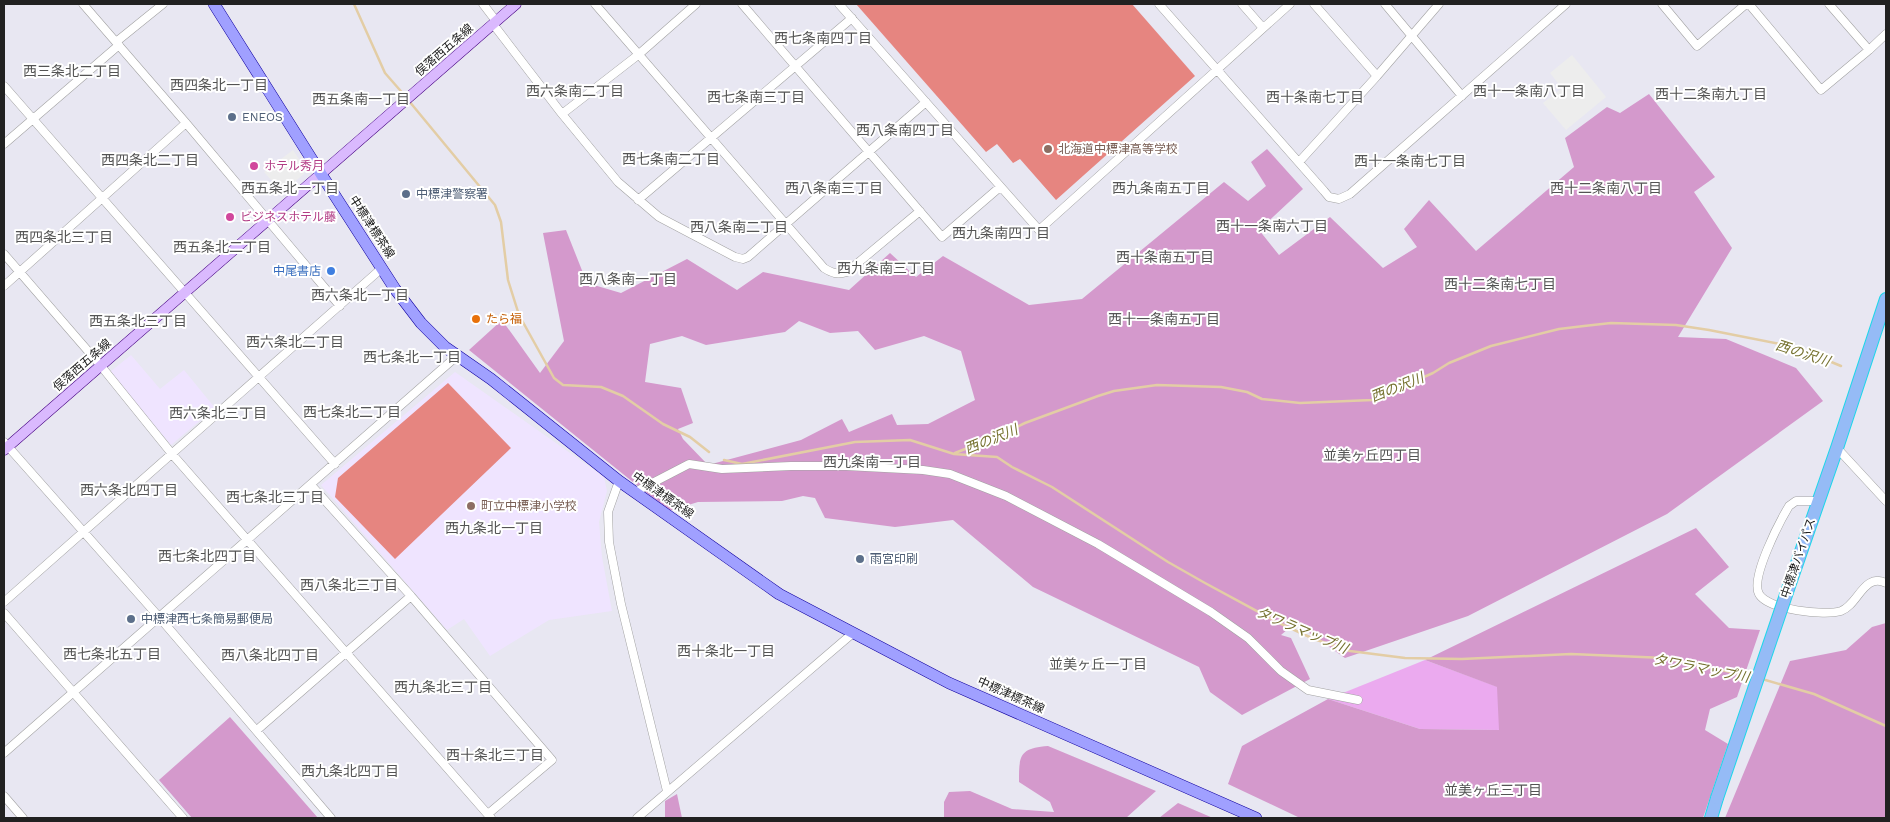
<svg xmlns="http://www.w3.org/2000/svg" width="1890" height="822" font-family="'Work Sans','Noto Sans JP',sans-serif">
  <rect width="100%" height="100%" fill="#e8e7f2"/>
  <path fill="#efe4ff" d="M131,355L160,389L184,370L215,408L171,445L110,372Z
    M455,372L604,477L607,491L599,522L602,557L612,611L549,620L490,656L464,619L447,630L321,485Z"/>
  <path fill="#ebaaef" d="M1425,660L1498,687L1500,730L1420,729L1328,699Z"/>
  <path fill="#d499cc" fill-rule="evenodd" d="M1649,94L1715,177L1694,192L1732,248L1678,337L1726,339L1796,368L1823,401L1667,514L1468,616L1345,658L1295,623L1281,635L1291,638L1310,679L1242,715L1210,692L1199,667L1033,587L953,520L895,527L825,518L815,498L803,496L782,501L698,502L669,511L469,350L502,320L540,373L564,341L543,233L566,230L587,283L621,293L687,259L737,290L763,272L849,290L890,253L916,277L943,256L1029,305L1082,299L1224,182L1248,201L1266,186L1251,162L1267,149L1303,189L1259,230L1279,255L1330,217L1383,268L1417,247L1404,229L1429,200L1476,251L1574,167L1565,138L1607,107L1620,113ZM799,321L830,333L858,331L875,350L924,336L961,351L975,400L928,424L897,425L892,414L849,432L842,419L801,440L708,465L683,439L678,429L693,423L681,388L645,382L650,344L682,336L706,345L785,332Z
    M1696,528L1729,567L1695,594L1729,628L1760,630L1737,697L1710,709L1705,730L1728,744L1703,818H1300L1228,784L1242,746L1328,699L1420,729L1499,730L1497,687L1425,660Z
    M1886,623V818H1725L1790,661L1846,650L1872,627Z
    M230,717L318,818H192L159,780Z
    M1048,746L1156,791L1126,818H944V802L949,792L970,791L1012,809L1054,812L1050,802L1019,782C1019,756 1019,748 1048,746Z
    M677,794L682,818H665V801Z
    M1178,803L1213,818H1159Z"/>
  <path fill="#e68580" d="M856,4H1132L1195,76L1056,200L1020,159L1013,163L997,144L986,152Z
    M448,383L511,448L395,559L335,497L338,478Z"/>
  <path fill="#ededed" d="M1572,55L1606,97L1566,130L1543,103L1562,88L1550,73Z
    M293,150L305,168L304,174L282,192L264,172Z"/>
  <g fill="none" stroke-linecap="round" stroke-linejoin="round">
    <path stroke="#e3cda5" stroke-width="2.5" d="M354,4L385,73L406,97
      M409,101L495,205L501,222L508,280L519,315L554,378L563,385L601,387L623,396L663,424L690,437L709,452
      M955,453L998,436L1025,423L1098,396L1114,391L1157,385L1221,387L1247,392L1262,399L1300,403L1372,400L1433,373L1449,363L1491,346L1559,329L1584,326L1611,323L1676,325L1709,330L1795,347L1841,366
      M724,460L742,464L855,442L910,440L954,454L997,457L1012,467L1052,487L1168,562L1205,583L1279,623L1314,639L1350,651L1405,658L1462,659L1571,654L1665,658L1754,677
      M1762,679L1814,694L1886,726"/>
    <g stroke="#a2a2a2" stroke-width="9">
      <path id="minor" d="M83,4L186,123L340,306
        M483,4L496,21
        M595,4L824,268C832,273 837,275 847,272L920,211
        M742,4L942,237L1000,187
        M839,4L1039,230L1290,4
        M1159,4L1324,191L1329,197L1339,199L1350,194L1566,4
        M1242,4L1263,28
        M1314,4L1377,76
        M1385,4L1462,96
        M1662,4L1697,46L1746,4
        M1749,4L1821,90L1869,50
        M1829,4L1869,50L1886,34
        M493,24L562,114L618,182L659,217L735,257L743,259L748,257L926,102
        M116,42L163,4
        M4,86L335,464
        M562,114L638,55L696,4
        M4,144L119,45
        M1299,162L1377,76L1439,4
        M638,200L852,18
        M4,254L101,366L172,454L491,818
        M4,286L186,123
        M4,442L159,617L331,818
        M1837,448L1886,501
        M619,481L608,512L609,542L621,604L667,791
        M311,485L411,596L552,760L488,814
        M635,492L689,464L722,469L791,466H846L923,470L950,474L1006,496L1098,544L1211,612L1248,638L1281,671L1308,690L1358,700
        M1817,501H1796L1789,506C1780,521 1750,578 1759,594C1768,610 1825,616 1841,611C1858,605 1864,572 1886,583
        M4,602L382,268
        M4,613L183,818
        M257,730L411,596
        M4,753L458,355
        M4,796L23,818
        M637,818L853,633"/>
    </g>
    <g stroke="#450081" stroke-width="11">
      <path id="secondary" d="M4,450L516,4"/>
    </g>
    <g stroke="#10009f" stroke-width="12">
      <path id="primary" d="M214,4L321,174L395,289L421,323L445,347L491,379L619,481L779,594L949,683L1256,818"/>
    </g>
    <g stroke="#1cd7e9" stroke-width="14">
      <path id="trunk" d="M1787,592L1837,448L1886,299
        M1711,818L1717,798"/>
    </g>
    <use href="#minor" stroke="#fff" stroke-width="8"/>
    <use href="#secondary" stroke="#dab9fe" stroke-width="10"/>
    <use href="#primary" stroke="#a0a0ff" stroke-width="11"/>
    <use href="#trunk" stroke="#95bbf6" stroke-width="12"/>
    <g stroke="#1cd7e9" stroke-width="14" stroke-linecap="butt">
      <path id="trunk-bridge" d="M1717,798L1787,592"/>
    </g>
    <use href="#trunk-bridge" stroke="#95bbf6" stroke-width="12"/>
  </g>
  <g fill="#5c6f8a" stroke="#fff" stroke-width="2">
    <circle cx="232" cy="117" r="5"/>
    <circle cx="406" cy="194" r="5"/>
    <circle cx="860" cy="559" r="5"/>
    <circle cx="131" cy="619" r="5"/>
  </g>
  <g fill="#8d6e63" stroke="#fff" stroke-width="2">
    <circle cx="1048" cy="149" r="5"/>
    <circle cx="471" cy="506" r="5"/>
  </g>
  <g fill="#d1479c" stroke="#fff" stroke-width="2">
    <circle cx="254" cy="166" r="5"/>
    <circle cx="230" cy="217" r="5"/>
  </g>
  <circle fill="#3f7fe0" stroke="#fff" stroke-width="2" cx="331" cy="271" r="5"/>
  <circle fill="#e8710a" stroke="#fff" stroke-width="2" cx="476" cy="319" r="5"/>
  <g text-anchor="middle" dominant-baseline="central" stroke-width="4" stroke-linejoin="round" paint-order="stroke">
    <g font-size="12" fill="#212121" stroke="#fff">
      <text transform="translate(444 50) rotate(-41)">俣落西五条線</text>
      <text transform="translate(372 227) rotate(57)">中標津標茶線</text>
      <text transform="translate(82 365) rotate(-41)">俣落西五条線</text>
      <text transform="translate(663 495) rotate(35)">中標津標茶線</text>
      <text transform="translate(1798 558) rotate(-71)">中標津バイパス</text>
      <text transform="translate(1011 695) rotate(24)">中標津標茶線</text>
    </g>
    <g font-size="12" fill="#4e5e75" stroke="#fff" text-anchor="start">
      <text x="242" y="117">ENEOS</text>
      <text x="416" y="194">中標津警察署</text>
      <text x="870" y="559">雨宮印刷</text>
      <text x="141" y="619">中標津西七条簡易郵便局</text>
    </g>
    <g font-size="12" fill="#785e54" stroke="#fff" text-anchor="start">
      <text x="1058" y="149">北海道中標津高等学校</text>
      <text x="481" y="506">町立中標津小学校</text>
    </g>
    <g font-size="12" fill="#b23c85" stroke="#fff" text-anchor="start">
      <text x="264" y="166">ホテル秀月</text>
      <text x="240" y="217">ビジネスホテル藤</text>
    </g>
    <g font-size="12" fill="#366cbe" stroke="#fff" text-anchor="end">
      <text x="321" y="271">中尾書店</text>
    </g>
    <g font-size="12" fill="#c56008" stroke="#fff" text-anchor="start">
      <text x="486" y="319">たら福</text>
    </g>
    <g font-size="14" fill="#545454" stroke="#fff">
      <text x="823" y="38">西七条南四丁目</text>
      <text x="72" y="71">西三条北二丁目</text>
      <text x="219" y="85">西四条北一丁目</text>
      <text x="575" y="91">西六条南二丁目</text>
      <text x="1529" y="91">西十一条南八丁目</text>
      <text x="1711" y="94">西十二条南九丁目</text>
      <text x="756" y="97">西七条南三丁目</text>
      <text x="1315" y="97">西十条南七丁目</text>
      <text x="361" y="99">西五条南一丁目</text>
      <text x="905" y="130">西八条南四丁目</text>
      <text x="671" y="159">西七条南二丁目</text>
      <text x="150" y="160">西四条北二丁目</text>
      <text x="1410" y="161">西十一条南七丁目</text>
      <text x="290" y="188">西五条北一丁目</text>
      <text x="834" y="188">西八条南三丁目</text>
      <text x="1161" y="188">西九条南五丁目</text>
      <text x="1606" y="188">西十二条南八丁目</text>
      <text x="1272" y="226">西十一条南六丁目</text>
      <text x="739" y="227">西八条南二丁目</text>
      <text x="1001" y="233">西九条南四丁目</text>
      <text x="64" y="237">西四条北三丁目</text>
      <text x="222" y="247">西五条北二丁目</text>
      <text x="1165" y="257">西十条南五丁目</text>
      <text x="886" y="268">西九条南三丁目</text>
      <text x="628" y="279">西八条南一丁目</text>
      <text x="1500" y="284">西十二条南七丁目</text>
      <text x="360" y="295">西六条北一丁目</text>
      <text x="1164" y="319">西十一条南五丁目</text>
      <text x="138" y="321">西五条北三丁目</text>
      <text x="295" y="342">西六条北二丁目</text>
      <text x="412" y="357">西七条北一丁目</text>
      <text x="352" y="412">西七条北二丁目</text>
      <text x="218" y="413">西六条北三丁目</text>
      <text x="1372" y="455">並美ヶ丘四丁目</text>
      <text x="872" y="462">西九条南一丁目</text>
      <text x="129" y="490">西六条北四丁目</text>
      <text x="275" y="497">西七条北三丁目</text>
      <text x="494" y="528">西九条北一丁目</text>
      <text x="207" y="556">西七条北四丁目</text>
      <text x="349" y="585">西八条北三丁目</text>
      <text x="726" y="651">西十条北一丁目</text>
      <text x="112" y="654">西七条北五丁目</text>
      <text x="270" y="655">西八条北四丁目</text>
      <text x="1098" y="664">並美ヶ丘一丁目</text>
      <text x="443" y="687">西九条北三丁目</text>
      <text x="495" y="755">西十条北三丁目</text>
      <text x="350" y="771">西九条北四丁目</text>
      <text x="1493" y="790">並美ヶ丘三丁目</text>
    </g>
    <g font-size="14" font-style="italic" fill="#767230" stroke="#fff">
      <text transform="translate(1803 353) rotate(18)">西の沢川</text>
      <text transform="translate(1397 387) rotate(-22)">西の沢川</text>
      <text transform="translate(991 439) rotate(-22)">西の沢川</text>
      <text transform="translate(1302 630) rotate(23)">タワラマップ川</text>
      <text transform="translate(1701 668) rotate(11)">タワラマップ川</text>
    </g>
  </g>
  <rect width="1890" height="822" fill="none" stroke="#212121" stroke-width="10"/>
</svg>
